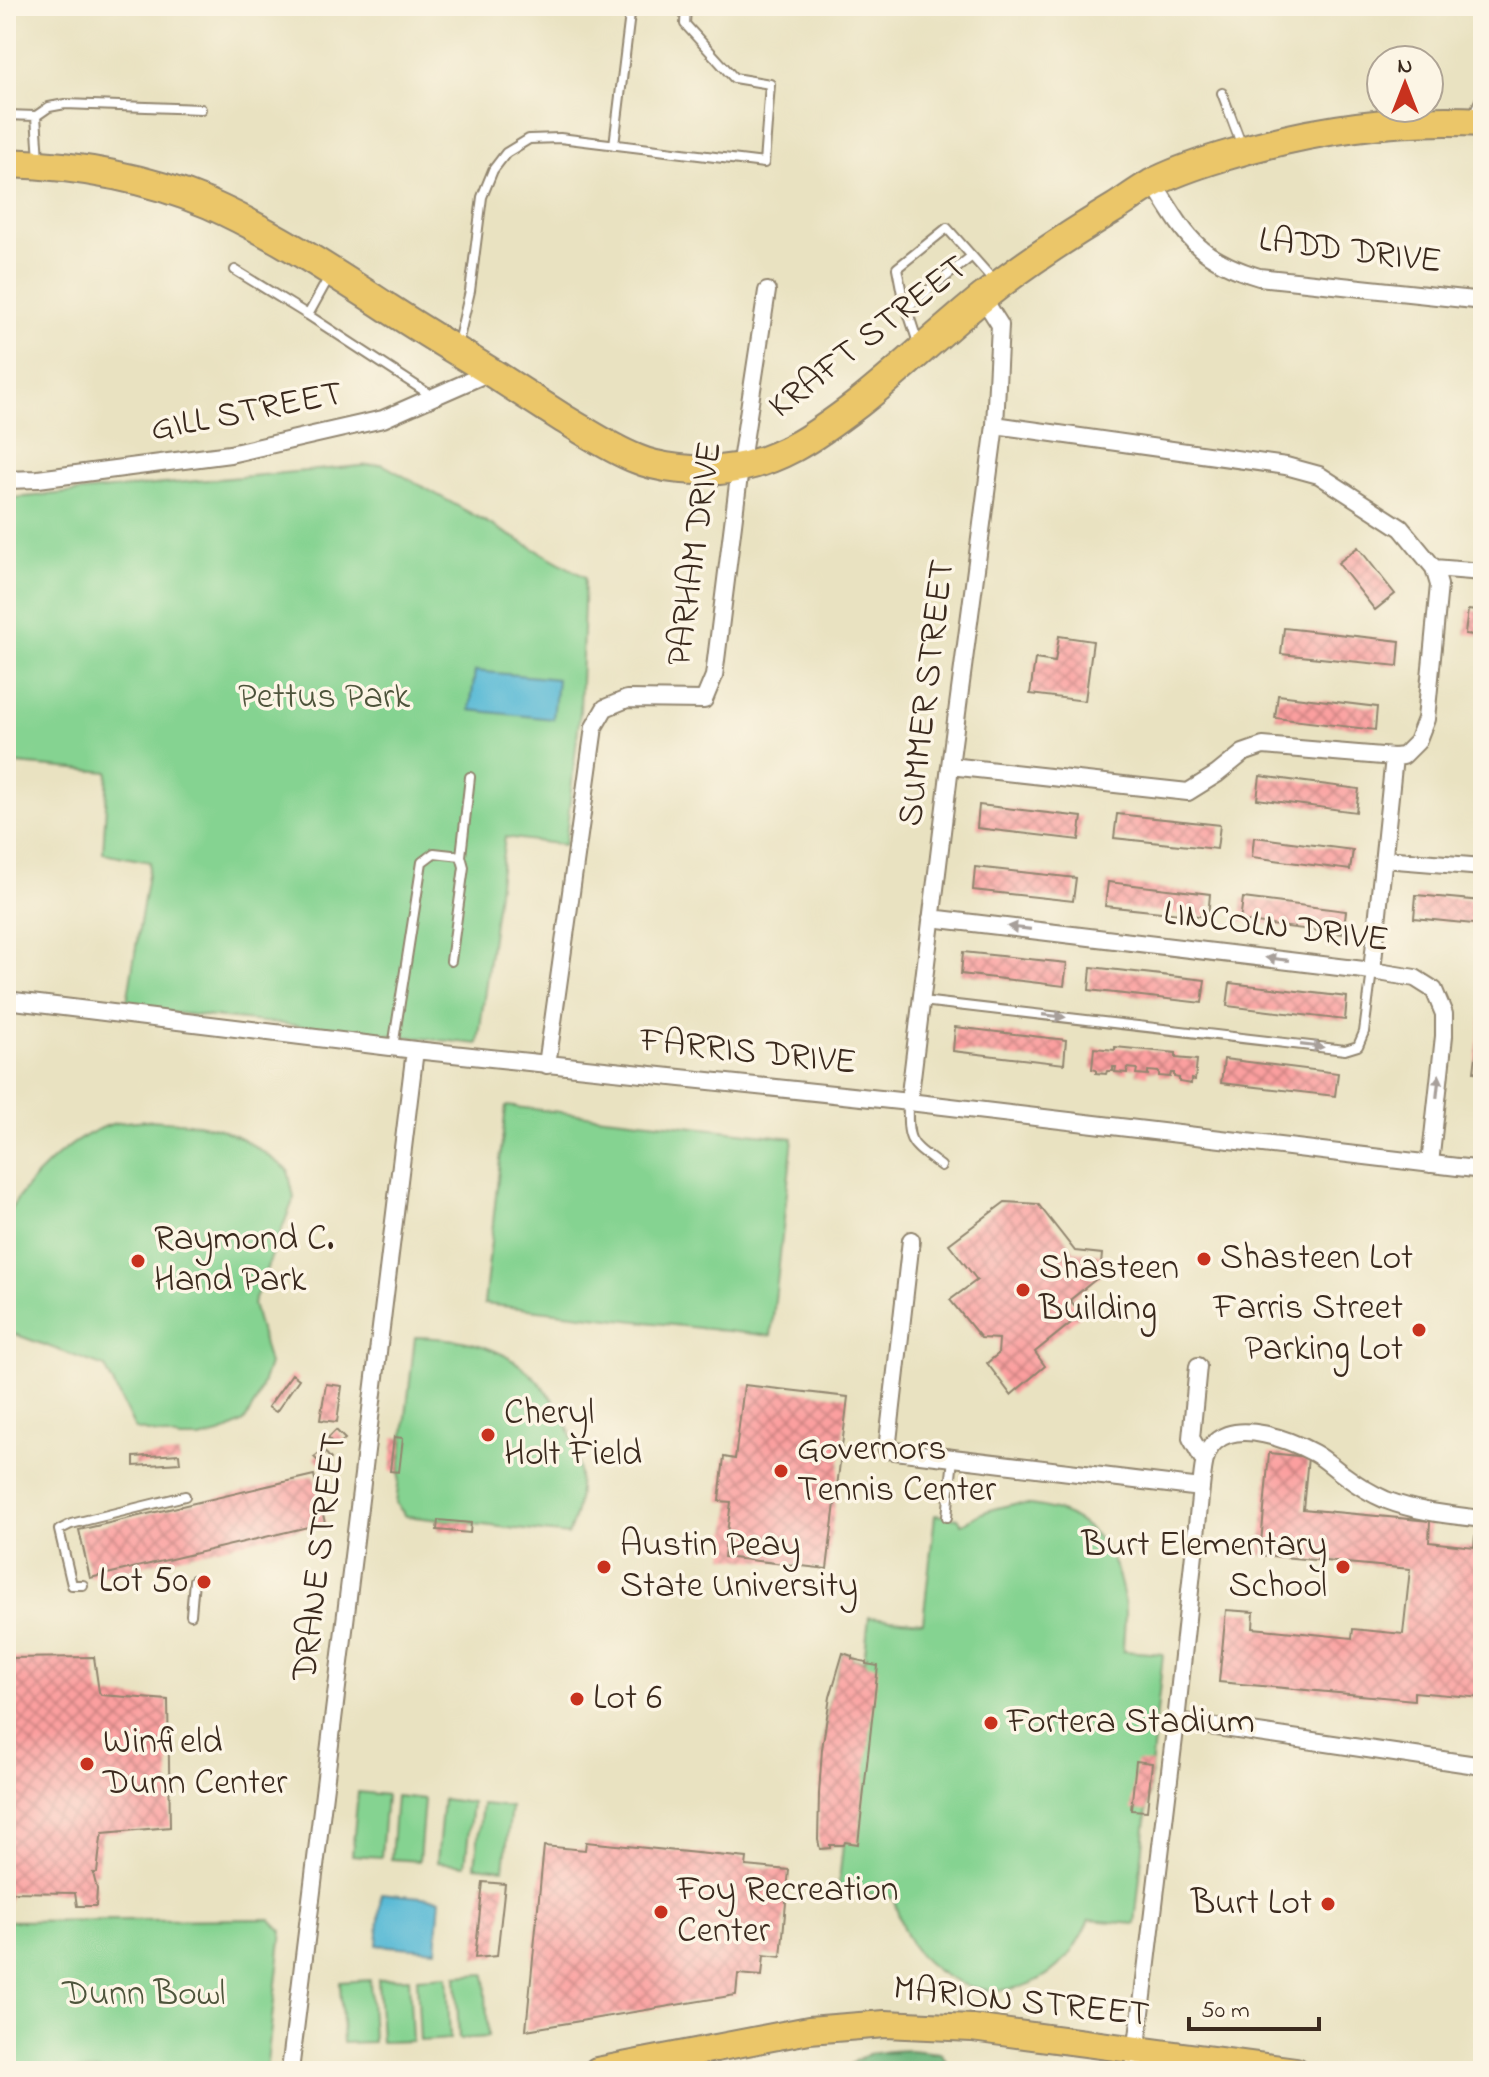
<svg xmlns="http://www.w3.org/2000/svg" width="1489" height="2077" font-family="'Indie Flower',sans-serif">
  <defs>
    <pattern id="forest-firs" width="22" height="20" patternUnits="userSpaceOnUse" patternTransform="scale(2)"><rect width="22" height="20" fill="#6cb57b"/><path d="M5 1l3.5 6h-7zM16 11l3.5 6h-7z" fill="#5a9364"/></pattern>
    <pattern id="building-cross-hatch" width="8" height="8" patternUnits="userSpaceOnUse" patternTransform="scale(2)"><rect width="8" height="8" fill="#fb9f9f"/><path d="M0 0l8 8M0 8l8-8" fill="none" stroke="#cc8281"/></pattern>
  </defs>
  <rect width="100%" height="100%" fill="#fcf5e5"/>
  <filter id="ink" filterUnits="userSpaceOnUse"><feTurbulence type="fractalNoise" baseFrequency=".0125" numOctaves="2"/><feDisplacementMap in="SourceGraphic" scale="16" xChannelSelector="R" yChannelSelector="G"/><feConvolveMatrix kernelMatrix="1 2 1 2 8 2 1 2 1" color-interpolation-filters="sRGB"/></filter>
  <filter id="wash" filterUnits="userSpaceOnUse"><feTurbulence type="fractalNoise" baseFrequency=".006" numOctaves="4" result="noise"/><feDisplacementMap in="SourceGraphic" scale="32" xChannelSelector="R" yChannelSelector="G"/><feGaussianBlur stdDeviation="1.8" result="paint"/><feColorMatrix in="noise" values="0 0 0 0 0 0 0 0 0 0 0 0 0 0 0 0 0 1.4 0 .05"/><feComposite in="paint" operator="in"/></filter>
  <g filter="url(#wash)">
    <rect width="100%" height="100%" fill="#e9e2c1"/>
    <path fill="#85d391" stroke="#607e58" stroke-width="2" d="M382,464L585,577L580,711L565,845L505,837L478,1044L126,1008L150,862L103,853L108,772L6,763V689L14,498Z
      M506,1106L793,1138L771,1336L484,1304Z
      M150,1120C176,1122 205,1122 230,1133C251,1142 269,1156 288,1170L294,1198L253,1304L269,1364L256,1402L244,1422L223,1433L200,1439H180L135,1429L105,1367L6,1331V1217C28,1178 68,1139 112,1124C124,1121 138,1121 150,1120Z
      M415,1337C446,1338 476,1340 504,1355C565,1388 598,1470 568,1535L406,1516L396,1504Z
      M1014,1504C1078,1505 1114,1537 1124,1600C1127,1616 1123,1634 1123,1651L1163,1654L1135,1924L1089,1920C1083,1932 1077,1946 1067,1957C1024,2008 946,1997 911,1944C902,1931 898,1913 893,1898L838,1890L843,1845H830V1848L820,1849L822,1749L830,1698L843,1653L852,1656V1659L864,1661L869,1617L923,1622L935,1515L958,1518L962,1524C966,1523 970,1520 974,1517C986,1510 1000,1507 1014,1504Z
      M358,1792L386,1795L381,1857L352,1855Z
      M396,1796L424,1799L419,1861L391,1859Z
      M443,1799L472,1803L465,1865L437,1862Z
      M482,1804L511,1807L504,1869L475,1866Z
      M270,1919L282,1931L266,2071H6V1921Z
      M485,1974L488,2037L459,2039L456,1976Z
      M447,1976L450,2039L420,2041L417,1978Z
      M409,1978L412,2041L381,2042L378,1979Z
      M370,1980L373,2042L343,2043L340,1982Z"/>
    <path fill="url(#forest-firs)" stroke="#54704c" stroke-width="2" d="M909,2050L941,2053L950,2066L959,2071H844C861,2051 885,2051 909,2050Z"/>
    <path fill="#58bad6" stroke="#4a727a" stroke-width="2" d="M475,671L557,679L553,719L470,710Z
      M381,1893L440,1899L436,1950L377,1945Z"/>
    <g id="blocks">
      <path fill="url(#building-cross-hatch)" d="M1358,547L1395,594L1375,610L1338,563Z
        M1468,610L1483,612V636L1465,634Z
        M1284,628L1400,641L1398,666L1281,654Z
        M1059,636L1093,641L1085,701L1030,694L1035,659L1055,662Z
        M1278,695L1377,707L1375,730L1275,718Z
        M1260,776L1359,789L1356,812L1257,799Z
        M979,805L1082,817L1079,840L977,828Z
        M1117,814L1220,825L1217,849L1114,838Z
        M1254,837L1353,850L1350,870L1252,857Z
        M975,867L1076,878L1073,901L973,890Z
        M1108,882L1210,894L1208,917L1105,906Z
        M1416,895L1483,901V925L1414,918Z
        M1243,898L1346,911L1343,934L1240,921Z
        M963,952L1067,963L1064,986L961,974Z
        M1091,967L1205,980L1202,1003L1089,990Z
        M1230,983L1347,997L1345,1020L1227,1006Z
        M1481,1015H1483V1073L1474,1072Z
        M955,1027L1066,1040L1064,1064L953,1051Z
        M1115,1047L1176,1053V1058L1197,1060L1195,1080L1191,1079V1084L1179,1082V1078L1174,1077V1073H1171L1170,1077L1159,1076V1072L1148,1071V1075L1136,1074L1137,1069L1127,1068V1073L1115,1072L1116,1067H1113V1071H1107L1106,1074L1096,1073V1070L1092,1069L1094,1048L1115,1050Z
        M1224,1059L1338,1073L1335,1096L1221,1083Z
        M1005,1202L1038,1204L1075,1251L1102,1254L1100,1276L1070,1300L1082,1314L1035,1352L1045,1366L1011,1395L987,1363L998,1354L999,1339L981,1338L950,1300L977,1280L949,1244Z
        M292,1374L299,1379L276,1412L268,1407Z
        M326,1384L342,1386L337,1422L320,1420Z
        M744,1385L848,1397L827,1569L724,1557L731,1502L719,1501L724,1457L735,1459Z
        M336,1430L345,1439L336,1447L328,1438Z
        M394,1437L403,1438L399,1472L390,1471Z
        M323,1450L331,1459L323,1466L314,1457Z
        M1269,1453L1308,1457L1303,1509L1430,1521L1429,1542L1474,1547L1475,1536L1483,1537V1698L1414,1692V1700L1219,1682L1226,1610L1254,1612L1253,1628L1352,1638L1353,1629L1403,1634L1410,1569L1260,1555Z
        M179,1454L180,1463L134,1466V1457Z
        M314,1475L325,1523L90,1578L79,1530Z
        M438,1520L471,1523L470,1533L437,1530Z
        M843,1653L852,1656V1659L866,1662V1664L878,1666L858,1844L845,1842L844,1845H830V1848L820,1849L818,1840L819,1794L822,1749L830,1697Z
        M94,1657L99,1692L101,1695L168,1700L170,1827L103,1833L101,1838L97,1873H93L97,1889L96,1906H77L75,1893L10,1892L8,1908H6V1658Z
        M1136,1761L1152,1763L1147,1811L1131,1810Z
        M586,1842L747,1858L746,1866L789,1870L781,1957L764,1955L762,1976L738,1974L736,1995L526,2030L544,1846L585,1850Z
        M483,1882L505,1884L497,1956L475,1958Z"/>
    </g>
  </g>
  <g filter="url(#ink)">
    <use href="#blocks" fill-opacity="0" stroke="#928670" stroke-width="2"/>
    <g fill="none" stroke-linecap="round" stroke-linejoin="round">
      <g stroke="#928670" stroke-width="12">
        <path id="service" d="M1222,93L1242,146
          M6,115L36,116
          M1472,117L1483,94
          M614,145L631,6
          M39,159L36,116L49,107L65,104L201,109
          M235,270L308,315L432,396
          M906,308L972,256
          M308,315L329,277
          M918,343L902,294L897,268L947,228L995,282
          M457,347L470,291L482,197L493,170L506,153L529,139L560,138L764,163L770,84L734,78L685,24L686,6
          M451,961L464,867L461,856
          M922,1001L1345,1050L1358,1046L1364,1032L1372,971
          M393,1047L422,862L434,853L461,856L470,777
          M908,1102C907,1144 909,1142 941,1166
          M947,1517L953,1458
          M83,1585H72L59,1530L71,1524L185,1496
          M191,1615L194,1580"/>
      </g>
      <g stroke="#928670" stroke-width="20">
        <path id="minor" d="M1153,183C1187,236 1195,258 1259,277L1483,301
          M995,425L1286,466L1319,475L1401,528L1434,568L1439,585L1426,719L1417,742L1403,756L1394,757L1372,971
          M6,480L38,479L230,454L383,419L490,372
          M1434,568L1483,572
          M950,766L1188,792L1217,774L1243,753L1263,746L1394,757
          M1384,859L1483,867
          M931,918L1372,971L1415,978L1434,990L1444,1014V1036L1430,1164
          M6,1000L415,1050L909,1102L1483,1170
          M547,1065L594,727L605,708L627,699L704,700L714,676L740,468L767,291
          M909,1102L950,766L995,425L1000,325L983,298
          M911,1240L887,1450L1201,1488
          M1198,1366L1191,1438L1204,1461
          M1176,1721L1483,1766
          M290,2071L415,1050
          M1134,2071L1176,1721L1201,1488C1203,1472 1203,1453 1215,1442C1239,1420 1290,1440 1314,1453C1325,1459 1334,1468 1344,1475C1356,1484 1372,1494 1386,1500C1417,1512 1450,1515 1483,1519"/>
      </g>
      <g stroke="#928670" stroke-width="30">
        <path id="primary" d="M597,2071L809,2030L885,2024L972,2028L1296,2071"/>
      </g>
      <g stroke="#928670" stroke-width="32">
        <path id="trunk" d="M6,163C74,165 145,177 209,204C272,232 331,271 388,308C423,331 459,352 494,374C517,389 541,404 564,419C588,433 611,449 637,459C660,469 694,471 719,470C775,466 816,436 859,403C902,369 942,330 986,295C1027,262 1071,234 1116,207C1128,199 1139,191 1151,184C1172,173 1198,164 1221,157C1305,131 1394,117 1483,122"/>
      </g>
      <use href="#service" stroke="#fff" stroke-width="8"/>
      <use href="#minor" stroke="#fff" stroke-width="16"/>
      <use href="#primary" stroke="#ebc669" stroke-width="26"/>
      <use href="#trunk" stroke="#ebc669" stroke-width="28"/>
    </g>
    <defs><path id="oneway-solid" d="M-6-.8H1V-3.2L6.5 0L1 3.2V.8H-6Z" transform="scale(2)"/></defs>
    <g fill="#a79f9a">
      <use href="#oneway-solid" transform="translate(1019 928) rotate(-173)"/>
      <use href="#oneway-solid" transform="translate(1277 959) rotate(-173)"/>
      <use href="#oneway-solid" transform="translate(1054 1016) rotate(7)"/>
      <use href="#oneway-solid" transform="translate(1312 1046) rotate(7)"/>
      <use href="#oneway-solid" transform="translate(1438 1086) rotate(-84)"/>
    </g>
  </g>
  <g fill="#c8321e" stroke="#fcf5e5" stroke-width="3">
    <circle cx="1204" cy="1259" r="8"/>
    <circle cx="138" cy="1261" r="8"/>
    <circle cx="1023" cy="1290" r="8"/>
    <circle cx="1419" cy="1330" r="8"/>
    <circle cx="488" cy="1435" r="8"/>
    <circle cx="781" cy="1471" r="8"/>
    <circle cx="604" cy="1567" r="8"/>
    <circle cx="1343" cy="1567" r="8"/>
    <circle cx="204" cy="1582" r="8"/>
    <circle cx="577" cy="1699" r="8"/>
    <circle cx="991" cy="1723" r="8"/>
    <circle cx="87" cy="1764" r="8"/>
    <circle cx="1328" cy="1904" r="8"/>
    <circle cx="661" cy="1912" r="8"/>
  </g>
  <g text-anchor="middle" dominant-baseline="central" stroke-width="7" stroke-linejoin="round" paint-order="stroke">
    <g font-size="36" fill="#3b2a1e" stroke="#fcf5e5">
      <text transform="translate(1350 252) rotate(7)">LADD DRIVE</text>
      <text transform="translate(869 338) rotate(-38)">KRAFT STREET</text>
      <text transform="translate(247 413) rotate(-11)">GILL STREET</text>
      <text transform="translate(696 554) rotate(-82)">PARHAM DRIVE</text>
      <text transform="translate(928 693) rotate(-83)">SUMMER STREET</text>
      <text transform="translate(1276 928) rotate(7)">LINCOLN DRIVE</text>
      <text transform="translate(748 1053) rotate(6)">FARRIS DRIVE</text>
      <text transform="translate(321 1557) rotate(-83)">DRANE STREET</text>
      <text transform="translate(1021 2003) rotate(6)">MARION STREET</text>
    </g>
    <g font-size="36" fill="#4e543b" stroke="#fcf5e5">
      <text x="324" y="698">Pettus Park</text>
      <text x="144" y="1995">Dunn Bowl</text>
    </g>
    <g font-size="36" fill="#3b2a1e" stroke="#fcf5e5" text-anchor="start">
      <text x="154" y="1240">Raymond C.<tspan x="154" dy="41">Hand Park</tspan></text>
      <text x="1220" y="1259">Shasteen Lot</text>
      <text x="1039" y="1269">Shasteen<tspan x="1039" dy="41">Building</tspan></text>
      <text x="1403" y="1309" text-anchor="end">Farris Street<tspan x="1403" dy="41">Parking Lot</tspan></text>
      <text x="504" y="1414">Cheryl<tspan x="504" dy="41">Holt Field</tspan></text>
      <text x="797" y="1450">Governors<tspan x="797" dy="41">Tennis Center</tspan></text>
      <text x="620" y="1546">Austin Peay<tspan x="620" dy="41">State University</tspan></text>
      <text x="1327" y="1546" text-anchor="end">Burt Elementary<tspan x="1327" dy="41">School</tspan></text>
      <text x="188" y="1582" text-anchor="end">Lot 50</text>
      <text x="593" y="1699">Lot 6</text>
      <text x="1007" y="1723">Fortera Stadium</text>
      <text x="103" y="1743">Winfield<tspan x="103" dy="41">Dunn Center</tspan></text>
      <text x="677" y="1891">Foy Recreation<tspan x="677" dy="41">Center</tspan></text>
      <text x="1312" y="1904" text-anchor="end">Burt Lot</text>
    </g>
  </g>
  <rect width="1489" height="2077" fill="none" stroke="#fcf5e5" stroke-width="32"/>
  <g transform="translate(1405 84)"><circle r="38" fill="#fcf5e5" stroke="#afa495" stroke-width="2"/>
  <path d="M0-6L14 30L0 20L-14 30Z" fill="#c8321e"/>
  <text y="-12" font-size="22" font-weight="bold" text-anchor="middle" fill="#3b2a1e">N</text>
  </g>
  <path d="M1189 2017v12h130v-12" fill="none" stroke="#3b2a1e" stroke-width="4"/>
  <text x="1201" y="2017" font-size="24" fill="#3b2a1e" stroke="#fcf5e5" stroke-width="6" paint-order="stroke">50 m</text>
</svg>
